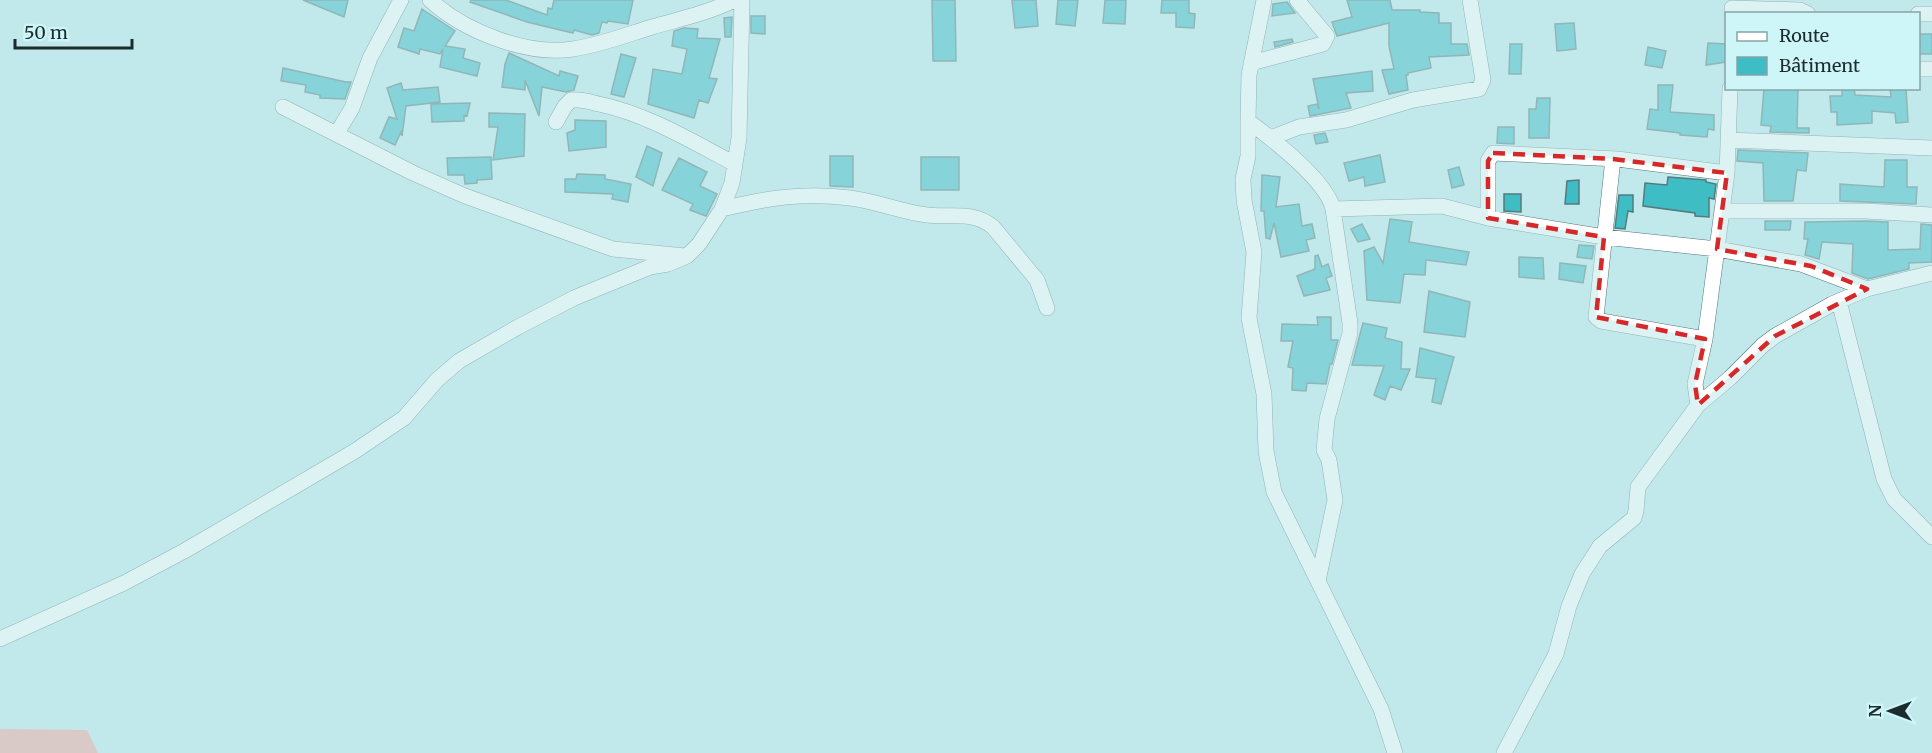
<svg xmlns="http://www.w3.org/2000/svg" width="1932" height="753" font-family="Merriweather,serif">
  <rect width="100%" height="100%" fill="#c1e8ea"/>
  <path fill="#f8a79d" d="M0,729L87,730L98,753H0Z"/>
  <path fill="#3ebdc5" stroke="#567a7d" stroke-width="1.5" d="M303,0H348L344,17Z
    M471,0H506L547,15L548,8L552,9L554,0H633L628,24L608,21L607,23L602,22L599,33L592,35L574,30L573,33L527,22L470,2Z
    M932,0H955L956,61H933Z
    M1012,0H1036L1038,26L1015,28Z
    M1058,0H1078L1075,26L1056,24Z
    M1105,0H1126L1125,24L1103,23Z
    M1162,0H1189V13L1195,14L1194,28L1176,27V13H1161Z
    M1347,0H1390L1392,10H1420V12L1439,13V23H1451V44H1467L1469,55L1429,57L1431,68L1408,73V75H1406L1408,90L1389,94L1382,70L1394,69L1389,46V23L1337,36L1332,22L1352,17Z
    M1287,2L1295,13L1272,16L1273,4Z
    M422,9L455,31L445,46L465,49L463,58L480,63L477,76L440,67L443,49L440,54L420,49L419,54L398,47L404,28L414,31Z
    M751,16H765V34L751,33Z
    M732,17L731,37H725L724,18Z
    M1574,23L1576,49L1557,51L1555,24Z
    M684,28L698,29L697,38L720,39L709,78L717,79L708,103L699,100L694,118L648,104L653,69L682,74L687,49L672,46L674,31Z
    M1918,34H1932V54H1918Z
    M1292,39L1293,42L1275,47L1274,42Z
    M1708,43L1726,44V62L1706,65Z
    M1510,44H1522L1521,74H1509Z
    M1648,47L1666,51L1662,68L1645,65Z
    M509,53L559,76L560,71L578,76L574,90L566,92L542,87L539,116L525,80V90L502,87L505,64Z
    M621,54L636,58L624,97L611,94Z
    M283,68L346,82H351L345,99L320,98V95L305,92L306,85L281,81Z
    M1372,71L1373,91L1346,93L1351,108L1310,116L1308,106L1317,104L1319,109L1313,79Z
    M401,83L403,90L438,87L440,102L406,106L402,136L401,132L395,145L380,138L389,117L397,119L387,88Z
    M1658,85H1673L1670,112L1714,115V130L1708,129L1707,137L1680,135V133L1647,129L1650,109L1658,110Z
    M1764,88H1798L1797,128H1809V133L1770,132L1771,126L1761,125Z
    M1842,88H1854L1855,95L1891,97L1890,88H1906L1908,122L1896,123L1895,113L1872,111V123L1837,125V112H1831L1830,96H1842Z
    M1537,98H1550L1549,138H1529V109H1536Z
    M470,103L467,116L464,115V121L432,122L431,104Z
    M489,113L525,114L524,156L493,160L498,127H489Z
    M575,120L606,121V147L569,151L567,133L575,130Z
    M1498,127H1514V144L1497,143Z
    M1325,133L1328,142L1316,144L1314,135Z
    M647,146L662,153L653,186L636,177Z
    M1738,150L1808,153L1806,171L1797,170L1793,201H1764L1763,163L1737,161Z
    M1380,155L1385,182L1365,186L1364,177L1349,181L1344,163Z
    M830,156H853V187L830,186Z
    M491,157L492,179L477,180V183L465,184L464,175H448L447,158Z
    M921,157H959V190H921Z
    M679,158L707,172L700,186L717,194L706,216L690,210L693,204L662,190Z
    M1885,160H1907V187H1917L1916,204L1840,201V184L1884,187Z
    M1459,167L1464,185L1452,188L1448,170Z
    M577,174L605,175V179L631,184L628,202L612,199L613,194L565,192V179H576Z
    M1262,175L1280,177L1276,207L1299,204L1302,226L1312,224L1315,238L1306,240L1309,251L1281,257L1274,223L1270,239L1266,238L1264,211H1261Z
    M1668,177L1706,180V182L1716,184L1714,199L1709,198V217L1695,216V213L1643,206L1645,183L1667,185Z
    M1579,180V204H1565L1567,181Z
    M1504,194H1521V212L1504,211Z
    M1619,195H1633V212L1628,211L1625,229L1615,228Z
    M1390,219L1412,222L1409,242L1469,252L1466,265L1426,260L1425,275L1404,274L1400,303L1367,300L1364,251L1374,247L1383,263Z
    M1765,221H1791L1790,230H1765Z
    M1866,221L1888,222V250L1920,249L1921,224L1932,225V262L1909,263V269L1868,279L1852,273L1853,244L1822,242L1819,259L1805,255L1808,239H1804L1805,222Z
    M1362,224L1370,239L1358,242L1351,229Z
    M1579,245L1594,246L1592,259L1577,257Z
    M1318,255L1322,267L1328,264L1332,276L1326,278L1330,290L1304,296L1297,276L1315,269V256Z
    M1519,257L1543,258L1544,279L1519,277Z
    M1560,263L1586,266L1583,283L1559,279Z
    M1429,291L1470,302L1465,337L1424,332Z
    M1317,317H1331V340H1338L1332,364H1330L1326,384L1307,383L1306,391L1292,390L1293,368L1288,367L1293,341H1281L1282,324L1318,325Z
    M1363,323L1387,328L1385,338L1402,342L1401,369H1410L1401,390L1390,386L1385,400L1374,395L1384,366L1352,365Z
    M1420,348L1454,357L1441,404L1432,402L1436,379L1416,377Z"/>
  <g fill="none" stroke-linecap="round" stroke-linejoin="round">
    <g stroke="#54787b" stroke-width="16">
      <path id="street" d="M430,0C464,31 526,56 573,49C600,45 626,35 652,27C680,19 708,13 734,0
        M1264,0L1249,75L1248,121C1271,138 1327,181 1333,209L1350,323V333L1327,419L1324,450L1329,460L1335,500L1318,581
        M1732,8L1800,10L1808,14
        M1918,14H1932
        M1251,63L1323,44L1327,36L1297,0
        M1918,69H1932
        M283,107L413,173L465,196L613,249L685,256
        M1248,121V156L1243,179L1244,200L1254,252L1249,318L1264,394L1266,451L1274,492L1381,709L1395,753
        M556,122L565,106L571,100C580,99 590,102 599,104C647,114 691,141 735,164
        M337,133L352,108L370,58L401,0
        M1271,138L1299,127L1346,120L1413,100L1479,89L1483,80L1470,0
        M1728,140L1932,148
        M1613,159L1596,317L1601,321L1705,339
        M722,209C767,198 803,192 850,198C876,201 901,212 927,215C950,218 973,210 993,227L1037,280L1047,308
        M1333,209L1442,206L1488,218L1604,237L1717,249L1801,264L1867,289
        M1722,211H1866L1932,215
        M1488,218V161L1493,153L1617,159L1727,173
        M1839,301L1884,479L1894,499L1932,537
        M1698,405L1695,384L1705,339L1727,173L1730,88
        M0,639L124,583L186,550L355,451L404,418L437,380L459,361L518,327L574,298L650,267L668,264L687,256L699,244L722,209L732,183L739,138L742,0
        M1504,753L1556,654L1569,606L1582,574L1600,546L1634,518L1636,511L1638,487L1698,405L1730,378L1763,345L1775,336L1832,304L1867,289L1932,273"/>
    </g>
    <use href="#street" stroke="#fff" stroke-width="15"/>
  </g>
  <path d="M0 0H1932V753H0ZM1493,153L1613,159L1727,173L1717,249L1811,266L1867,289L1775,336L1698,405L1695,384L1705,339L1596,317L1604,237L1488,218V161Z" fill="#c1e8ea" fill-opacity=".55" fill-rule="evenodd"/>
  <path fill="none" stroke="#d62828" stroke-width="4.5" stroke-dasharray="12 8" stroke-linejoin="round" d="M1493,153L1613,159L1727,173L1717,249L1811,266L1867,289L1775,336L1698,405L1695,384L1705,339L1596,317L1604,237L1488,218V161Z"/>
  <rect x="1725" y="12" width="195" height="78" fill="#cef5f8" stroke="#87a4a6" stroke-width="1.5"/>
  <rect x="1737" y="32" width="30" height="9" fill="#ffffff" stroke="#87a4a6" stroke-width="1.5"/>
  <text x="1779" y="42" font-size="18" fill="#1c2b2c">Route</text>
  <rect x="1737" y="57" width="30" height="18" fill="#3ebdc5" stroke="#87a4a6" stroke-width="1.5"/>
  <text x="1779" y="72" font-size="18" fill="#1c2b2c">Bâtiment</text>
  <g transform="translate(1890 711) rotate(270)" stroke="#cef5f8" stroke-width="4.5" paint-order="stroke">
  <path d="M0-4.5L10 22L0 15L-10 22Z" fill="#1c2b2c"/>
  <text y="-9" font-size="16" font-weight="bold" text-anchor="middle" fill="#1c2b2c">N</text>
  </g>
  <path d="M15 39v9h117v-9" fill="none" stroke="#1c2b2c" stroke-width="3"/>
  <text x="24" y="39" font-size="18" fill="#1c2b2c" stroke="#cef5f8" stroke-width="4.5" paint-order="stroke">50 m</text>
</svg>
